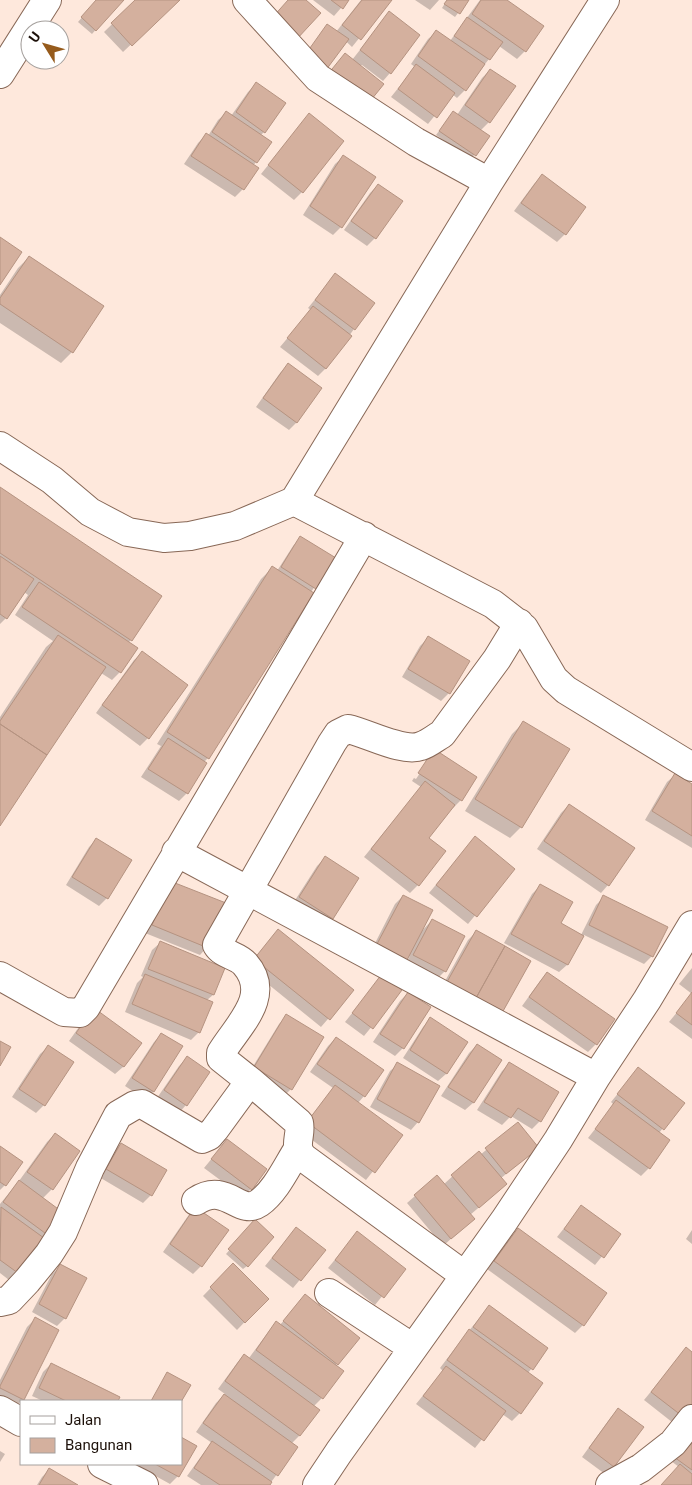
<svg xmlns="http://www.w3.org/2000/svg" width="692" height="1485" font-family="Roboto,sans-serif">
  <rect width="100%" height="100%" fill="#fee8dc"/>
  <path fill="#0003" d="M97,0H122L92,34L78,22Z
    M137,0H178L123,52L104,32Z
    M313,0H348L334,16Z
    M361,0H390L352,47L336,32Z
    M415,0H439L430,10Z
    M447,0H468L455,17L442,8Z
    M480,0H504L525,51L517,59L499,46L465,90L457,98L452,94L428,124L391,97L415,67L411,64L428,39L436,32L450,41Z
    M389,13L390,73L383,81L362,65L322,82L345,55L352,60Z
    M490,70L489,122L480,131L488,136L471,159L436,135L453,112L457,115L482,78Z
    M256,84L264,132L260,136L270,143L253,166L257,168L243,189L235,197L184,164L198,143L206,135L208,136L218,120L226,113L231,116L248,92Z
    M302,123V192L294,200L261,174Z
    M343,157L341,227L333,235L303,215L335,164Z
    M542,176L585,207L565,234L557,242L514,211L534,184Z
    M378,185L375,238L367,246L344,230L370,193Z
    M29,257L72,352L61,363L0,323V295L18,268Z
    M335,275L354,329L326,368L318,376L280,347L311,310L308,308Z
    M288,365L297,422L289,430L256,407L280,373Z
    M0,489L131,640L128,643L136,648L120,672L112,680L101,673L0,823V717L46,647L53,641L15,615L28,595L24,592L6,618L0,624Z
    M300,538L334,559L311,592L208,758L204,762L205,763L187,793L179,801L141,777L161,746L157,744L261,579L272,568L277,571L293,546Z
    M428,638L449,693L441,701L402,677L420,646Z
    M142,653L148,738L140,746L96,713L134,660Z
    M523,723L521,827L510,838L465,811L512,734Z
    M430,758L476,778L461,800L453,808L451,807L427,838L418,885L410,893L364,857L421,787L412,781L426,759L414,778L416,779Z
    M675,775L692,785V848L645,820L667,782Z
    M569,805L608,885L601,893L537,849L561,813Z
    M475,838L513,869L468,924L429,893Z
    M97,839L107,898L99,906L66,885L89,847Z
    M325,858L332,918L325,926L292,905L317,866Z
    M540,886L559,923L581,935L596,905L604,897L652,956L644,964L584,935L567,965L559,972L504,943L532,894Z
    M163,890L207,947L200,955L145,933Z
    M403,896L421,932L432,920L445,971L437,979L406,963L410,956L398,967L370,953L395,904Z
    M278,930L353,990L321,1027L247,967Z
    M476,932L494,1020L440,990L468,940Z
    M160,943L223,969L213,995L207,1000L199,1032L191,1040L125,1012L137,983L143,977L141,976L152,950Z
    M692,968V1039L669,1022L692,994L679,984Z
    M547,973L596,1044L588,1052L522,1006L540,981Z
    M382,976L401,991L364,1036L345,1022Z
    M408,993L429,1007L403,1048L395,1056L373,1042L400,1001Z
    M287,1016L291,1089L283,1097L247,1076L279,1024Z
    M86,1017L140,1043L123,1067L115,1074L69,1041Z
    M430,1019L466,1042L446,1074L438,1081L403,1058L423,1027Z
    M162,1034L181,1047L153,1092L145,1099L125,1086L154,1042Z
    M336,1038L364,1096L358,1103L401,1136L366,1180L300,1131L333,1088L310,1072L328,1046Z
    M477,1045L500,1061L473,1103L465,1110L441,1096L469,1053Z
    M48,1047L44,1105L36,1113L12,1097L40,1054Z
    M187,1058L186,1105L179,1113L157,1098L179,1066Z
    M398,1064L418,1122L411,1130L370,1107L390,1071Z
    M509,1064L540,1121L532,1129L511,1116L502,1125L477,1110L502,1071Z
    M638,1069L683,1103L659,1133L669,1140L649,1168L641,1176L588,1138L614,1105L611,1102Z
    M518,1124L529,1155L500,1179L497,1192L470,1215L473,1219L443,1246L407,1203L415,1196L444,1184L478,1153L480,1155Z
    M55,1134L78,1151L52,1189L42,1199L63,1215L9,1280L0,1273V1204L19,1181L47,1142Z
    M227,1140L251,1189L243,1197L204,1168Z
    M121,1144L151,1195L143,1203L99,1177L113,1152Z
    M0,1147L5,1185L0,1190Z
    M581,1207L619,1235L595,1265L557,1237Z
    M196,1208L201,1266L193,1274L163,1252L188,1216Z
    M251,1225L247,1266L243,1269L226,1254Z
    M296,1228L324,1251L293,1288L265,1266Z
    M518,1230L605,1293L583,1325L575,1333L487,1269L510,1238Z
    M692,1230V1244L686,1239Z
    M357,1233L404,1269L375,1305L328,1268Z
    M233,1265L267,1299L237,1330L203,1296Z
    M60,1266L65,1318L57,1326L32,1312L52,1274Z
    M305,1295L359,1338L335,1366L322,1398L314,1406L299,1436L292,1443L297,1447L269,1485H201L187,1476L205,1451L212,1443L196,1432L216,1403L225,1394L218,1389L237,1363L244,1355L249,1358L269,1331L277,1323L280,1325Z
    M489,1307L547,1349L528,1373L542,1384L520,1413L512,1421L502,1414L475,1448L416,1404L443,1371L440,1368L462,1339Z
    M35,1319L23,1399L15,1407L0,1400V1380L27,1327Z
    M686,1349L692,1353L677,1426L644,1400Z
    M51,1364L118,1397L116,1401H43L32,1396L43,1372Z
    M619,1410L613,1466L605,1474L582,1457L611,1417Z
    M692,1433V1473L690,1474L692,1476V1485H662L679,1467L671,1461Z
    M0,1451L5,1454L0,1462Z
    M134,1464H181L178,1476L170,1484Z
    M50,1469L75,1485H37L42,1477Z"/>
  <path fill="#d4b09e" stroke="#b59381" d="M96,0H124L96,31L81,17Z
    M135,0H180L132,46L111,23Z
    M288,0H306L321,13L296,40L272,18Z
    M331,0H349L343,9Z
    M362,0H392L361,40L342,25Z
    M447,0H469L460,14L444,4Z
    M481,0H507L544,26L526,52L472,14Z
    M389,11L420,35L391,74L360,50Z
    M467,17L503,42L490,60L454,36Z
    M327,24L349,39L326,70L305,55Z
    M436,30L485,64L466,91L418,56Z
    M345,53L384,84L367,105L328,74Z
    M416,64L455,93L437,118L398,89Z
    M490,69L516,86L490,123L465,105Z
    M256,82L286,103L265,133L236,112Z
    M226,111L272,142L257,163L212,132Z
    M453,111L490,136L476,156L439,131Z
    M309,113L344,141L303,193L268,165Z
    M206,133L259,168L244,190L191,156Z
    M343,155L376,177L342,228L310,206Z
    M542,174L586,207L566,235L521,203Z
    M378,184L403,201L376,239L351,221Z
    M0,237L22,252L0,285Z
    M29,256L104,306L73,353L0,304V298Z
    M335,273L375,303L355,330L315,300Z
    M313,306L352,336L326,369L287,338Z
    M288,363L322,388L297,423L263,398Z
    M0,487L162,596L132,641L0,553Z
    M300,536L336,558L316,589L281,567Z
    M0,556L34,579L7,619L0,614Z
    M272,566L314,593L209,759L167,732Z
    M39,582L138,648L121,673L22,607Z
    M58,635L106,667L47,755L0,724V721Z
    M428,636L470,661L450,694L408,669Z
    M142,651L188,685L149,739L102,705Z
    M523,721L570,749L522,828L475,799Z
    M0,724L47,755L0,826Z
    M168,738L207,763L188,794L148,769Z
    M434,749L477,777L462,801L418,773Z
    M675,773L692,784V836L652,811Z
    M425,781L455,805L429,838L446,851L419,886L371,849Z
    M569,804L635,848L609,886L544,841Z
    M475,836L515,869L477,917L436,885Z
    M96,838L132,860L108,899L72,877Z
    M325,856L359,878L333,919L299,897Z
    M170,881L226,903L208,948L152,925Z
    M540,884L573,902L561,923L584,936L568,965L511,934Z
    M403,895L433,910L407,960L377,944Z
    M603,895L668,927L653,957L589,925Z
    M432,919L465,936L446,972L413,955Z
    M278,929L354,990L330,1020L254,959Z
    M476,930L505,946L476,998L447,982Z
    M160,941L225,968L214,995L148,969Z
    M505,946L531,961L502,1013L476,998Z
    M547,972L615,1019L597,1045L529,997Z
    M145,974L213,1002L200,1033L132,1004Z
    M381,975L402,990L373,1029L352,1013Z
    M408,992L431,1007L404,1049L380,1034Z
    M692,992V1025L676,1013Z
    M94,1008L142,1043L124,1067L76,1033Z
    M286,1014L324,1037L292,1090L254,1067Z
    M430,1017L468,1042L447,1074L410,1050Z
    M161,1033L183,1046L154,1092L132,1078Z
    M336,1037L384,1070L365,1097L317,1064Z
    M0,1041L11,1047L0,1066Z
    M477,1044L502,1060L474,1103L448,1087Z
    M48,1045L74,1062L45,1106L19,1089Z
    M187,1056L210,1072L187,1106L164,1090Z
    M397,1062L440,1086L419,1123L377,1099Z
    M509,1062L559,1092L541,1122L518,1108L511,1118L484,1102Z
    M638,1067L685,1103L664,1130L617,1094Z
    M335,1085L403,1135L375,1173L307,1122Z
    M616,1100L670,1140L650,1169L595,1129Z
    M518,1122L539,1148L506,1174L485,1148Z
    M55,1133L80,1151L53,1190L27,1172Z
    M227,1139L267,1169L252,1190L211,1159Z
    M121,1143L167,1170L152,1196L106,1169Z
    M0,1146L23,1162L6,1186L0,1182Z
    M479,1151L507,1184L479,1208L451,1175Z
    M437,1175L475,1219L451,1239L414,1195Z
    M19,1180L65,1214L49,1236L3,1202Z
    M581,1205L621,1234L604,1258L564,1229Z
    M1,1207L44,1238L18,1273L0,1260Z
    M195,1207L229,1230L202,1267L170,1244Z
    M255,1219L274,1237L248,1267L228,1249Z
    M296,1227L326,1250L301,1281L272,1258Z
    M518,1228L607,1293L584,1326L494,1261Z
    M357,1231L406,1269L384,1298L335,1260Z
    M233,1263L269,1299L245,1323L210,1287Z
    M60,1264L87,1278L66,1319L39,1304Z
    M305,1294L360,1338L338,1365L283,1321Z
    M489,1305L548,1348L533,1370L473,1327Z
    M35,1317L59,1330L24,1400L0,1388V1386Z
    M276,1321L344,1371L323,1399L256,1350Z
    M469,1329L543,1383L521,1414L447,1360Z
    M686,1347L692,1352V1411L686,1419L651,1392Z
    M244,1354L320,1410L300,1436L225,1381Z
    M51,1363L120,1397L118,1401H66L39,1388Z
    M446,1366L506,1411L484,1441L423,1396Z
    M167,1372L191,1385L181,1402L151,1401Z
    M224,1394L298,1447L278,1476L203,1423Z
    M618,1408L644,1427L614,1467L589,1448Z
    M692,1433V1470L674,1457Z
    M181,1437L197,1446L179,1477L155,1464H181Z
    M212,1441L272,1482L270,1485H220L194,1468Z
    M680,1464L692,1474V1485H661Z
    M49,1468L78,1485H39Z"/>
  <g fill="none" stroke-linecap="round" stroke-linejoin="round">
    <g stroke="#886857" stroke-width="30">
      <path id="street" d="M247,0L318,78L416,142L489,182
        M605,0L489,182L294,501L493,604L524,628L554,679L566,690L692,767
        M0,74L47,0
        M0,446L52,480L90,512L128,532L164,538L190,536L235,526L294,501
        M176,852L596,1077
        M0,976L64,1012L80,1013L86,1007L364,536
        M250,1081L221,1058V1053C237,1026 273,996 245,964C237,955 223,955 217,945L332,743L338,734L348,729C367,733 403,753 421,746C428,744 435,738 442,734L497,659L519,623
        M196,1201C227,1181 239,1217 259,1203C276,1191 287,1166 298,1149
        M329,1293L413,1348
        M0,1302L9,1300L27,1281L49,1254L63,1232L90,1168L118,1115L135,1105L142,1104L202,1139L209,1136L215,1129L250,1081L299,1123C302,1135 292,1147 304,1158L464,1275
        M317,1485L339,1452L504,1221L558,1140L596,1077L647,1000L692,925
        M610,1485L641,1468L673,1443L692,1419"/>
    </g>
    <g stroke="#886857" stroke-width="30">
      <path id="secondary" d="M0,1410L21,1422
        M102,1464L144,1485"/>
    </g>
    <use href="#street" stroke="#fff" stroke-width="28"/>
    <use href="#secondary" stroke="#fff" stroke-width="28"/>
  </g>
  <rect x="20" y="1400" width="162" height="65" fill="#ffffff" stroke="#a5a09d"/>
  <rect x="30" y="1416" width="25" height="8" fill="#ffffff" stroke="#a5a09d"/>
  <text x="65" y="1425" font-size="15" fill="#1d110a">Jalan</text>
  <rect x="30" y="1438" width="25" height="15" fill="#d4b09e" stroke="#a5a09d"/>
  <text x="65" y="1450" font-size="15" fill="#1d110a">Bangunan</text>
  <g transform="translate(45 45) rotate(307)"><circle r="24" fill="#ffffff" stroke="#a5a09d"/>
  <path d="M0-4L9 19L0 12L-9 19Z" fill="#965b1c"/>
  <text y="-8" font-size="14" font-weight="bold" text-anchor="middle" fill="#1d110a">U</text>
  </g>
</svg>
